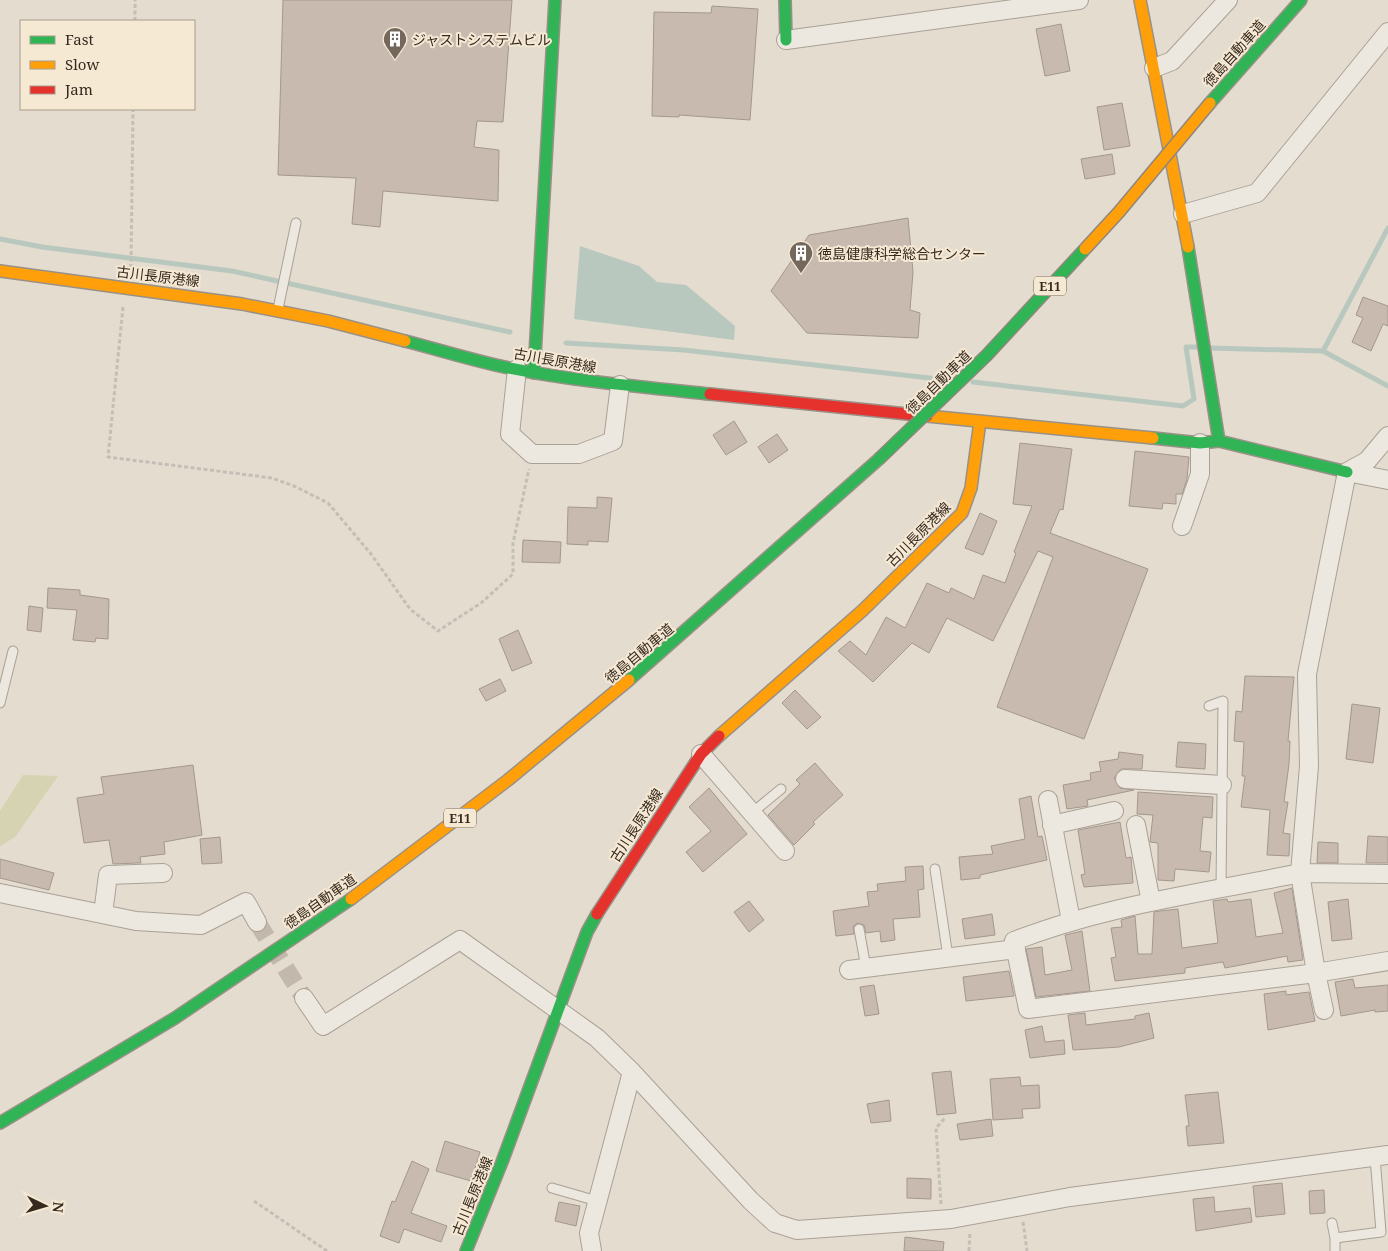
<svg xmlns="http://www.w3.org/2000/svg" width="1388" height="1251" font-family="'Noto Serif','Noto Sans JP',serif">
  <rect width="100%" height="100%" fill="#e4dcce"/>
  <path fill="#d5d3b1" d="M23,775L58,776L15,837L0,846V811Z"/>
  <path fill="#b9c8be" d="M580,246L639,266L657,282L686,285L735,326L734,340L574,319Z"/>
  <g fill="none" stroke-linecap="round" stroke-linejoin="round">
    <path stroke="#b9c8be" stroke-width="5" d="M0,239L42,247L232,271L510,332
      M566,343L684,350L947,380
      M1210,348L1323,351L1388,386
      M1323,351L1388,228
      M973,382L1183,406L1194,399L1186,347H1197"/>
  </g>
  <path fill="#c8baaf" stroke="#a4988d" d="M283,0H512L503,122L477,121L474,147L499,150L498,201L383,191L380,227L352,224L356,178L278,175Z
    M712,6L758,9L750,120L679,115V117L652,116L654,12L711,13Z
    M1061,24L1070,71L1045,76L1036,29Z
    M1122,103L1130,146L1104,150L1097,107Z
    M1112,154L1115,174L1085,179L1081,159Z
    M908,218L913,272L910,310L920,313L918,338L807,333L771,291L809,235Z
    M1363,297L1388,306V326L1383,324L1371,351L1352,342L1363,318L1356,315Z
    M734,421L747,442L726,455L713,435Z
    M777,434L788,450L769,463L758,447Z
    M1020,443L1072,449L1063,510L1060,509L1050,533L1148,569L1084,739L997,707L1053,557L1038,551L993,641L947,618L929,653L912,643L873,682L838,651L850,641L866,655L886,617L905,628L927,583L949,593L951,588L974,599L983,575L1005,583L1016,553L1014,552L1032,506L1013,504Z
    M1135,451L1189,457L1187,479L1182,494H1176V504L1163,503L1162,509L1129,506Z
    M597,497L612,498L608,542L588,541V545L567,544L568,507L597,508Z
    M980,513L997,521L983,555L965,548Z
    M523,540L561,542L560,563L522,562Z
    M48,588L80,590V595L109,599L108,639L96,638L95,642L73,640L77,610L47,608Z
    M29,606L43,608L41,632L27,630Z
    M518,630L532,663L512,671L499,639Z
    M1245,676L1294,677L1288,741H1290L1289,764L1284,802H1288L1283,833L1290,834L1289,856L1267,855L1270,810L1241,807L1245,776H1242L1244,742L1234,741L1236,711L1242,712Z
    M500,679L506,691L486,701L479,689Z
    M795,690L821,717L807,729L782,703Z
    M1352,704L1380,708L1373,763L1346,759Z
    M1178,742L1206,744L1205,769L1176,767Z
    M1119,752L1143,755L1142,769H1121L1114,778L1120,788L1134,790L1087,800L1088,806L1067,809L1063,785L1091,780L1090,773L1101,771L1099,762L1118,759Z
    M815,763L843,795L813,822L815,824L794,845L768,815L800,784L796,780Z
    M193,765L202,835L164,842L165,854L140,857L141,863H137L113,864L109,840L84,843L77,798L104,794L101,777Z
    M709,788L747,834L703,872L686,852L711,831L689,807Z
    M1138,792L1213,797L1212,818L1203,817L1200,851L1211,852L1209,872L1175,869L1174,881L1158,880V843L1150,842L1153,815L1137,814Z
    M1031,796L1038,837L1042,836L1047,860L980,875V878L961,880L959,857L993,854L991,846L1025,839L1019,799Z
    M1120,822L1126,858L1131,857L1133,883L1084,887L1081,875L1085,874L1078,830Z
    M1368,836L1388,837V863H1366Z
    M220,837L222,863L202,864L200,839Z
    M1318,842L1338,843V863H1317Z
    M0,859L54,873L49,890L0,878Z
    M923,866L924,889L918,890L920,917L893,919L895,940L881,942L880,931L866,933L864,925L858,923L853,926L854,934L836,936L833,911L869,906L867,892L878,891L877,884L906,881L905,867Z
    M1292,888L1303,960L1288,962L1287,956L1225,968L1223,962L1185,968V973L1115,981L1111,958L1116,957L1111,928L1122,927L1121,920L1135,916L1138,954H1152L1154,912L1160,911L1178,909L1182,948L1218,943L1213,901L1227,899L1228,902L1251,899L1256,937L1283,933L1274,893Z
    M1348,899L1352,939L1332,941L1328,902Z
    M749,901L764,920L749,932L734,912Z
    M992,914L995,935L965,939L962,919Z
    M1082,931L1090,991L1036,997L1026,949L1042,947L1045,975L1072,970L1065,935Z
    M1009,971L1014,996L966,1001L963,977Z
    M1353,979L1355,988L1388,985V1011L1375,1012V1010L1341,1016L1335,982Z
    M874,985L879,1014L865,1016L860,987Z
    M1286,991V995L1309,992L1315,1021L1268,1030L1264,994Z
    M1085,1013L1086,1025L1135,1019V1016L1149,1013L1154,1038L1119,1047L1073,1050L1068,1015Z
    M1042,1026L1045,1042L1064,1040L1065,1054L1030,1058L1025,1030Z
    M951,1071L956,1113L937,1115L932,1073Z
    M1020,1077L1021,1086L1039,1085L1040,1108L1022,1109L1023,1118L993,1120L990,1079Z
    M1218,1092L1224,1143L1188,1146L1186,1126H1189L1185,1095Z
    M889,1100L891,1121L871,1123L867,1104Z
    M991,1119L993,1136L960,1140L957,1124Z
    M445,1141L480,1152L471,1181L436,1171Z
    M412,1161L429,1169L411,1213L447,1226L441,1242L404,1229L399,1243L380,1236L392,1201L395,1202Z
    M907,1178L931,1179V1199L907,1198Z
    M1282,1183L1285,1214L1256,1217L1253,1186Z
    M1324,1190L1325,1213L1310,1214L1309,1191Z
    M1214,1197L1215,1212L1250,1208L1252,1222L1196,1231L1193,1199Z
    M559,1202L580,1206L576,1226L555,1221Z
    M905,1237L944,1242L943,1251H904Z"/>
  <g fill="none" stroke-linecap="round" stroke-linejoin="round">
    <path stroke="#c2b8ab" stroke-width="18" stroke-dasharray="18 9" stroke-linecap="butt" d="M257,922L304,998"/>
    <g stroke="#a9a197" stroke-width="11">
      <path id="lane" d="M278,309L296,223
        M0,703L13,651
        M1209,706L1223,701L1221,889
        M753,812L781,789
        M935,869L948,957
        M859,929L866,968
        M552,1188L597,1201
        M1332,1223L1335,1238L1381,1232L1375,1157
        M1335,1238V1251"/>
    </g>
    <g stroke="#a9a197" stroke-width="20">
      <path id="street" d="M786,40L1079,0
        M1154,68L1172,61L1228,0
        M1183,214L1257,193L1388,32
        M517,369L510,434L532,454H579L613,441L620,385
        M1347,472L1307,674L1309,766L1300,873L1388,874
        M1347,472L1367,461L1388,436
        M1347,472L1388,480
        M1182,526L1200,474V443
        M701,754L785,851
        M1125,779L1222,785
        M1048,800L1071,921
        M1052,825L1114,811
        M1136,825L1151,902
        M1300,873L1316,973L1028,1009L1014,941C1106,905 1204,893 1300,873Z
        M0,893L136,921L201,925L246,902L257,922
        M103,914L108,875L163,873
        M849,970L1016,949
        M304,998L323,1026L460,940L597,1038L632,1072L751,1201L775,1223L797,1230L951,1219L1070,1197L1388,1155
        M1324,1010L1316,973L1388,961
        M592,1251L589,1233L632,1072"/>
    </g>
    <g stroke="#999187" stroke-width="14">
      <path id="fast" d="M785,0L786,40
        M1210,103L1301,0
        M1188,247L1219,441
        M405,341C440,350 474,361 509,368C575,381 642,387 710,394
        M534,373L555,0
        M1153,438L1200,443L1219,441L1347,472
        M629,680L879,459
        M0,1123L175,1018L351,899
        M466,1251L502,1162L587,932L597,914"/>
    </g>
    <g stroke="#999187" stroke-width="14">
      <path id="slow" d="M1140,0L1188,247
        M0,271L242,304L328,321L405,341
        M927,416L1153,438
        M719,736L862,611L962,513L971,488L980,421
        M351,899L508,780L629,680"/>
    </g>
    <g stroke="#999187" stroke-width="14">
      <path id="jam" d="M710,394L927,416
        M597,914L701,754L719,736"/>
    </g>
    <path stroke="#c5beb6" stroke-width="3" stroke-dasharray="4 2.5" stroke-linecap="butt" d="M135,21V0
      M131,268L133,109
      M123,307L108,457L272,478L294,486L328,503L371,554L410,609L438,631L481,603L513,574V543L529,469
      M254,1201L327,1251
      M941,1204L936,1128L945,1118
      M1023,1222L1027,1251
      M969,1251L970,1232"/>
    <use href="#lane" stroke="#ece7df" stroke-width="9"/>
    <use href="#street" stroke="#ece7df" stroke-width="18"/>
    <use href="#fast" stroke="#30b455" stroke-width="11"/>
    <use href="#slow" stroke="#ff9f0a" stroke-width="11"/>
    <use href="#jam" stroke="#e5322d" stroke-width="11"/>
    <g stroke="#8f877e" stroke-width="14" stroke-linecap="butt">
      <path id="fast-bridge" d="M879,459L987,355L1085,249"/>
    </g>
    <g stroke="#8f877e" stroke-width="14" stroke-linecap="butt">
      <path id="slow-bridge" d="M1085,249L1119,212L1210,103"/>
    </g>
    <use href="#fast-bridge" stroke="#30b455" stroke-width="11"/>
    <use href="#slow-bridge" stroke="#ff9f0a" stroke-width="11"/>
  </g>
  <defs>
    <g id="building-pin" transform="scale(1.25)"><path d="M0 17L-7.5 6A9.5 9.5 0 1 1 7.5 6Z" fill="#74685c" stroke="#f5e9d4"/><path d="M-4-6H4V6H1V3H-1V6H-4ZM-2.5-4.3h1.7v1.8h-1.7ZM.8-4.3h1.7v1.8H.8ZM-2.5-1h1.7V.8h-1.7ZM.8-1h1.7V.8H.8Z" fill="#fff"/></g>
  </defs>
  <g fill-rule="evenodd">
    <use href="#building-pin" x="395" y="39"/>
    <use href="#building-pin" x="801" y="253"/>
  </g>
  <g text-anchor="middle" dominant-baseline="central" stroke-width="4" stroke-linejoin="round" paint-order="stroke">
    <g fill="#f5e9d4" stroke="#716355" stroke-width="1">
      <rect x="1034" y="276.5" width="32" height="19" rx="4"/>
      <rect x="444" y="808.5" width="32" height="19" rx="4"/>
    </g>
    <g font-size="12" font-weight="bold" fill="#38291f">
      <text x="1050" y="286">E11</text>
      <text x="460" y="818">E11</text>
    </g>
    <g font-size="14" fill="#38291f" stroke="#f5e9d4" text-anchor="start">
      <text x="412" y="39">ジャストシステムビル</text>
      <text x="818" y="253">徳島健康科学総合センター</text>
    </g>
    <g font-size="14" fill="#38291f" stroke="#f5e9d4">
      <text transform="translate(1234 53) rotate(-48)">徳島自動車道</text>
      <text transform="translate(158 276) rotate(7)">古川長原港線</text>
      <text transform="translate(555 360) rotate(10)">古川長原港線</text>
      <text transform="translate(938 382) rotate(-44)">徳島自動車道</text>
      <text transform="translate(918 534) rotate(-45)">古川長原港線</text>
      <text transform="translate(639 653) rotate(-40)">徳島自動車道</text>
      <text transform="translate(636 825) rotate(-57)">古川長原港線</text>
      <text transform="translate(320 901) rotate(-35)">徳島自動車道</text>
      <text transform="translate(472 1196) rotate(-68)">古川長原港線</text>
    </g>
  </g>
  <rect x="20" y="20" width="175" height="90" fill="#f5e9d4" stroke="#a99c8c"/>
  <rect x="30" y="36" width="25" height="8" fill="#30b455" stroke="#a99c8c"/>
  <text x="65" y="45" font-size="15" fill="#38291f">Fast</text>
  <rect x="30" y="61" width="25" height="8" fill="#ff9f0a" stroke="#a99c8c"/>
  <text x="65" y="70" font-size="15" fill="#38291f">Slow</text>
  <rect x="30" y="86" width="25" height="8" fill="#e5322d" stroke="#a99c8c"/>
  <text x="65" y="95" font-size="15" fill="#38291f">Jam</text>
  <g transform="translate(45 1206) rotate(95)" stroke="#f5e9d4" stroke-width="4" paint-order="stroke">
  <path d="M0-4L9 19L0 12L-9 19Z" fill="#38291f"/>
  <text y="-8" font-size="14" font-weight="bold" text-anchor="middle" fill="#38291f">N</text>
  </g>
</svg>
